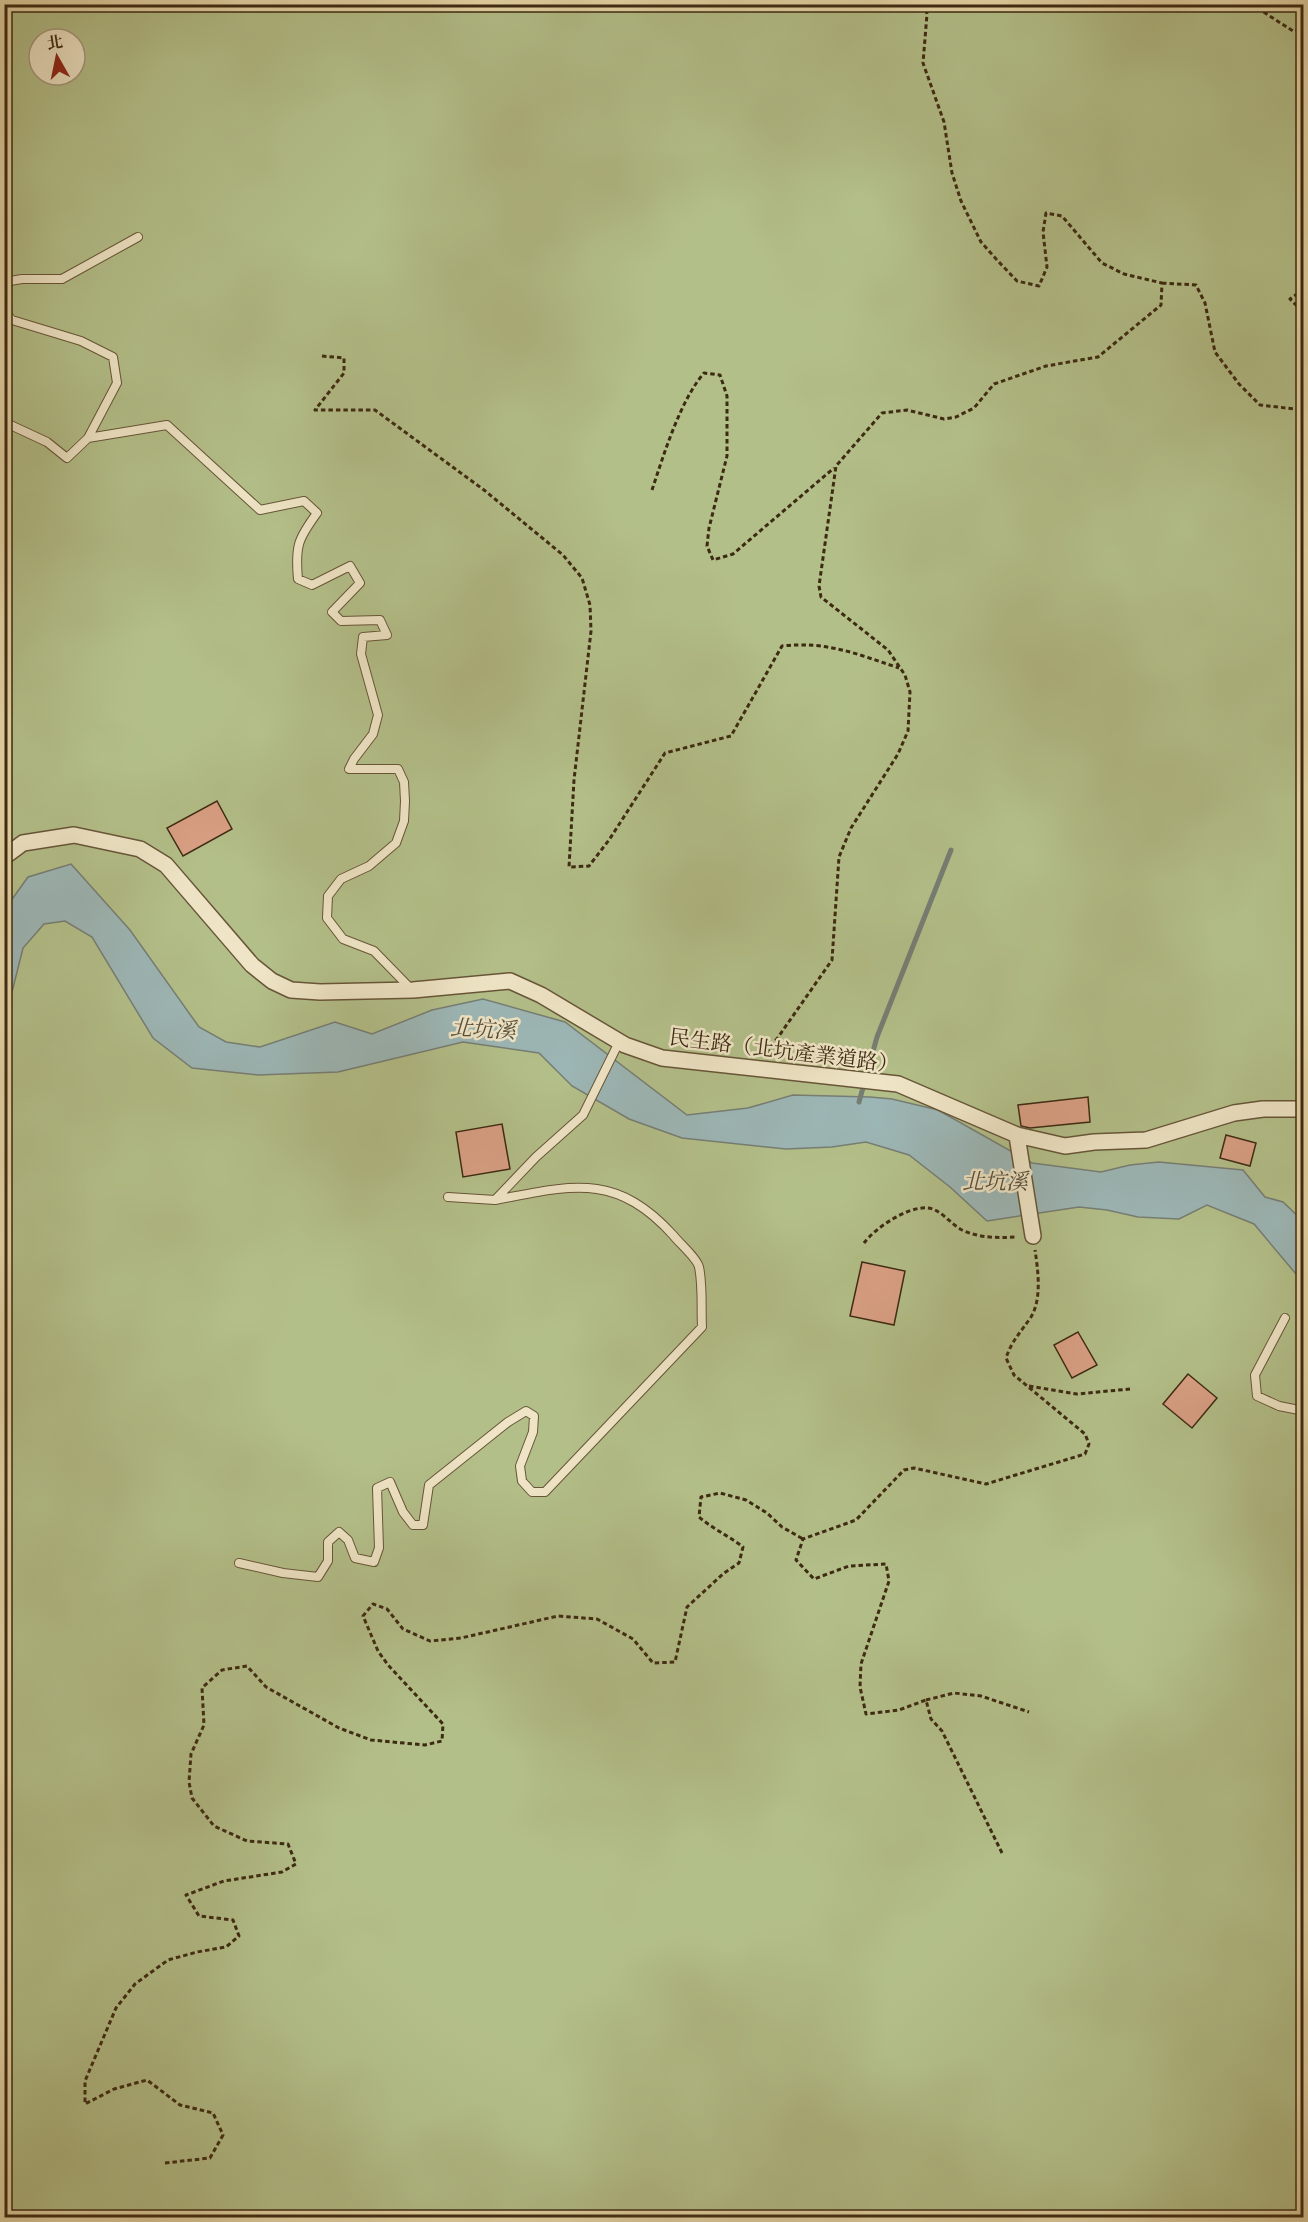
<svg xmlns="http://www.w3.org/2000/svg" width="1308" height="2222" font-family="'IM FELL Great Primer','Noto Serif TC',serif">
  <rect width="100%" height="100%" fill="#e6d7a8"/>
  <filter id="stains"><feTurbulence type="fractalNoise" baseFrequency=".00333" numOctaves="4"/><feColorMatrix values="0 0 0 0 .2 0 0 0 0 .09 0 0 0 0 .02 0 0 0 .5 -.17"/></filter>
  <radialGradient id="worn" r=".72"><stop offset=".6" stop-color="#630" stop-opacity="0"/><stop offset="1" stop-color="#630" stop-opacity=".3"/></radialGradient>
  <path fill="#b3bf89" stroke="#78744e" stroke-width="1.5" fill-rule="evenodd" d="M5,5H1303V2217H5ZM39,39H75V75H39Z"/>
  <path fill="#9cb6b5" stroke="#767e74" stroke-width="1.5" d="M71,864L130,930L199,1027L226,1042L260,1047L335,1022L372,1034L432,1010L483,999L565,1022L687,1115L748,1108L793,1095L870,1097L892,1099L938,1110L1032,1163L1101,1172L1130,1165L1159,1162L1243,1170L1265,1197L1283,1202L1303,1221V1279L1296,1274L1254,1224L1207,1205L1179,1219L1138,1217L1107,1210L1079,1207L987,1221L950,1187L909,1155L866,1142L832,1147L786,1149L682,1138L629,1119L572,1086L539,1053L463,1042L338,1072L258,1075L192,1068L153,1038L92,937L65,921L44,924L23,948L13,988L5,1013V909L28,877Z"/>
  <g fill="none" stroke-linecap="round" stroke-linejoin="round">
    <path stroke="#767e74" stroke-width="5" d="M859,1102L877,1037L951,850"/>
  </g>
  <path fill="#daa085" stroke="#3d2a12" stroke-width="1.5" d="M217,801L232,829L183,856L167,828Z
    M1088,1097L1090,1122L1030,1128L1021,1126L1018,1105Z
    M502,1124L510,1169L463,1177L456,1132Z
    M1226,1135L1256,1143L1250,1166L1220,1158Z
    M862,1262L905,1271L894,1325L850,1316Z
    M1078,1332L1097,1365L1072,1378L1054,1345Z
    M1188,1374L1217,1398L1192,1428L1163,1404Z"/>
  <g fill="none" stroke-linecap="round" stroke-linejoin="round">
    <g stroke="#675538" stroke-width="10">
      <path id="lane" d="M4,282L22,279H62L138,237
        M4,311L12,320L81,341L113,357L117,383L88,438L67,458L47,442L4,422
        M88,438L167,425L260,510L304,501L317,513C298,539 295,546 298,579L312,585L350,566L360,583L332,612L341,621L380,620L387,635L363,637L361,654L378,715L373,734L354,759L349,769H398L404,782L405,801L404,821L396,843L369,866L341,879L328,896L327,918L343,939L374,951L412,990
        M448,1197L495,1200
        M1285,1318L1255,1375L1257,1396L1279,1406L1304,1411
        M239,1563L283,1573L318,1577L328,1561V1542L339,1532L348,1540L355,1558L374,1562L379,1548L377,1488L390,1482L403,1512L413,1525H423L429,1485L508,1422L526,1411L534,1416L533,1432L520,1466L522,1481L532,1492H545L702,1327C701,1308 703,1286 699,1267C697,1258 679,1243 673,1235C615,1171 570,1186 495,1200L536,1157L583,1115L619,1042"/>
    </g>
    <g stroke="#675538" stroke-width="18">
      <path id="street" d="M4,857L23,843L74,835L140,849L166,865L252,965L272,981L291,990L320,992L413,990L510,981L541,995L625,1045L662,1058L898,1084L1017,1135L1065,1146L1094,1142L1146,1140L1234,1113L1263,1109H1298L1304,1111
        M1017,1136L1033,1236"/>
    </g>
    <path stroke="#3d2a12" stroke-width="3" stroke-dasharray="4.5 3" stroke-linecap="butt" d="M860,4L865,10L898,4
      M1251,4L1293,31L1304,29
      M1300,4L1304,12
      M1162,283L1196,285L1205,303L1215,352L1239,384L1260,405L1304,410
      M1304,289L1290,299L1304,313
      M322,356L344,358V373L315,410H375L484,490L563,555L582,578L590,605L591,631L574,780L569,867L589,866L609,840L665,753L731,736L782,646C827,641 857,654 899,668
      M652,490C664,454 680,401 704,373L720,375L727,396V456L709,528L707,546L713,560L733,554L834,468
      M767,1053L832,960L839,857L851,828L898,754L908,731L910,692L905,675L888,650L821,597L819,586L836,466L882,413L907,410L944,419L956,417L974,408L994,384L1046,366L1098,357L1161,305L1162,283L1124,274L1102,263L1062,216L1046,213L1043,232L1047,267L1039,286L1017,281L997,260L981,242L961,201L952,173L944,122L923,63L927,14L925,4
      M864,1243C875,1228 908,1206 927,1208C940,1208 950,1224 962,1230C979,1238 998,1238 1016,1237
      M1029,1386L1077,1394L1130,1389
      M926,1700L954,1693L981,1696L1029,1712
      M1002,1853L942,1731L931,1719L926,1700L899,1710L866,1714L860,1687L861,1664L889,1581L886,1564L849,1566L814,1579L796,1560L803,1539L856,1520L904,1470L914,1468L986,1484L1085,1454L1089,1444L1085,1434L1014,1375L1006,1358C1012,1340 1021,1332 1031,1317C1042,1299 1038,1270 1035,1250
      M165,2163L210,2158L223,2135L213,2113L180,2105L147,2080L114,2089L85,2104V2081L116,2008L135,1984L168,1960L197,1952L226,1947L239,1936L233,1920L199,1916L186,1895L224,1881L282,1872L296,1864L288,1844L247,1841L214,1826L192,1798L189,1782L191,1754L204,1725L202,1688L222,1670L247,1666L266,1687L339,1728L371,1740L425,1745L442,1741L443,1724L388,1665L378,1651L363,1616L373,1604L387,1609L403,1629L430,1641L461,1638L558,1616L597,1619L633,1639L653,1663L675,1662L687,1607L724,1573L739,1563L743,1547C729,1536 713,1529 699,1517L701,1497L720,1493L746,1500L767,1513L782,1527L803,1539"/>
    <use href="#lane" stroke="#efe5c6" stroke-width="8"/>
    <use href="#street" stroke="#efe5c6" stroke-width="15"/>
  </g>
  <g text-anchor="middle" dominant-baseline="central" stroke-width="5" stroke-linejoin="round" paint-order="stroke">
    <g font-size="21" fill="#3d2a12" stroke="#efe5c6">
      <text transform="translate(784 1051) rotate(7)">民生路（北坑產業道路）</text>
    </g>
    <g font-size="22" font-style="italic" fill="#554d3b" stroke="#efe5c6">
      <text transform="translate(483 1029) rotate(3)">北坑溪</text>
      <text x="995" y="1181">北坑溪</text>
    </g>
  </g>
  <rect width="1308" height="2222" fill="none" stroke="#e6d7a8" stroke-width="24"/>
  <rect x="6" y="6" width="1296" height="2210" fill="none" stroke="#3d2a12" stroke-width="3"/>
  <rect x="12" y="12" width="1284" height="2198" fill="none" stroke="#3d2a12" stroke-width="1.5"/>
  <g transform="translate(57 57) rotate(351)"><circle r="28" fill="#efe5c6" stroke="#a89a7e" stroke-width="1.5"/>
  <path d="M0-4.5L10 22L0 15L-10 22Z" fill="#8f2418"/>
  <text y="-9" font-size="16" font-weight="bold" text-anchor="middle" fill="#3d2a12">北</text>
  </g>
  <rect width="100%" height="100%" filter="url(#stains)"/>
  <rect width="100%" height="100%" fill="url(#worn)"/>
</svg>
